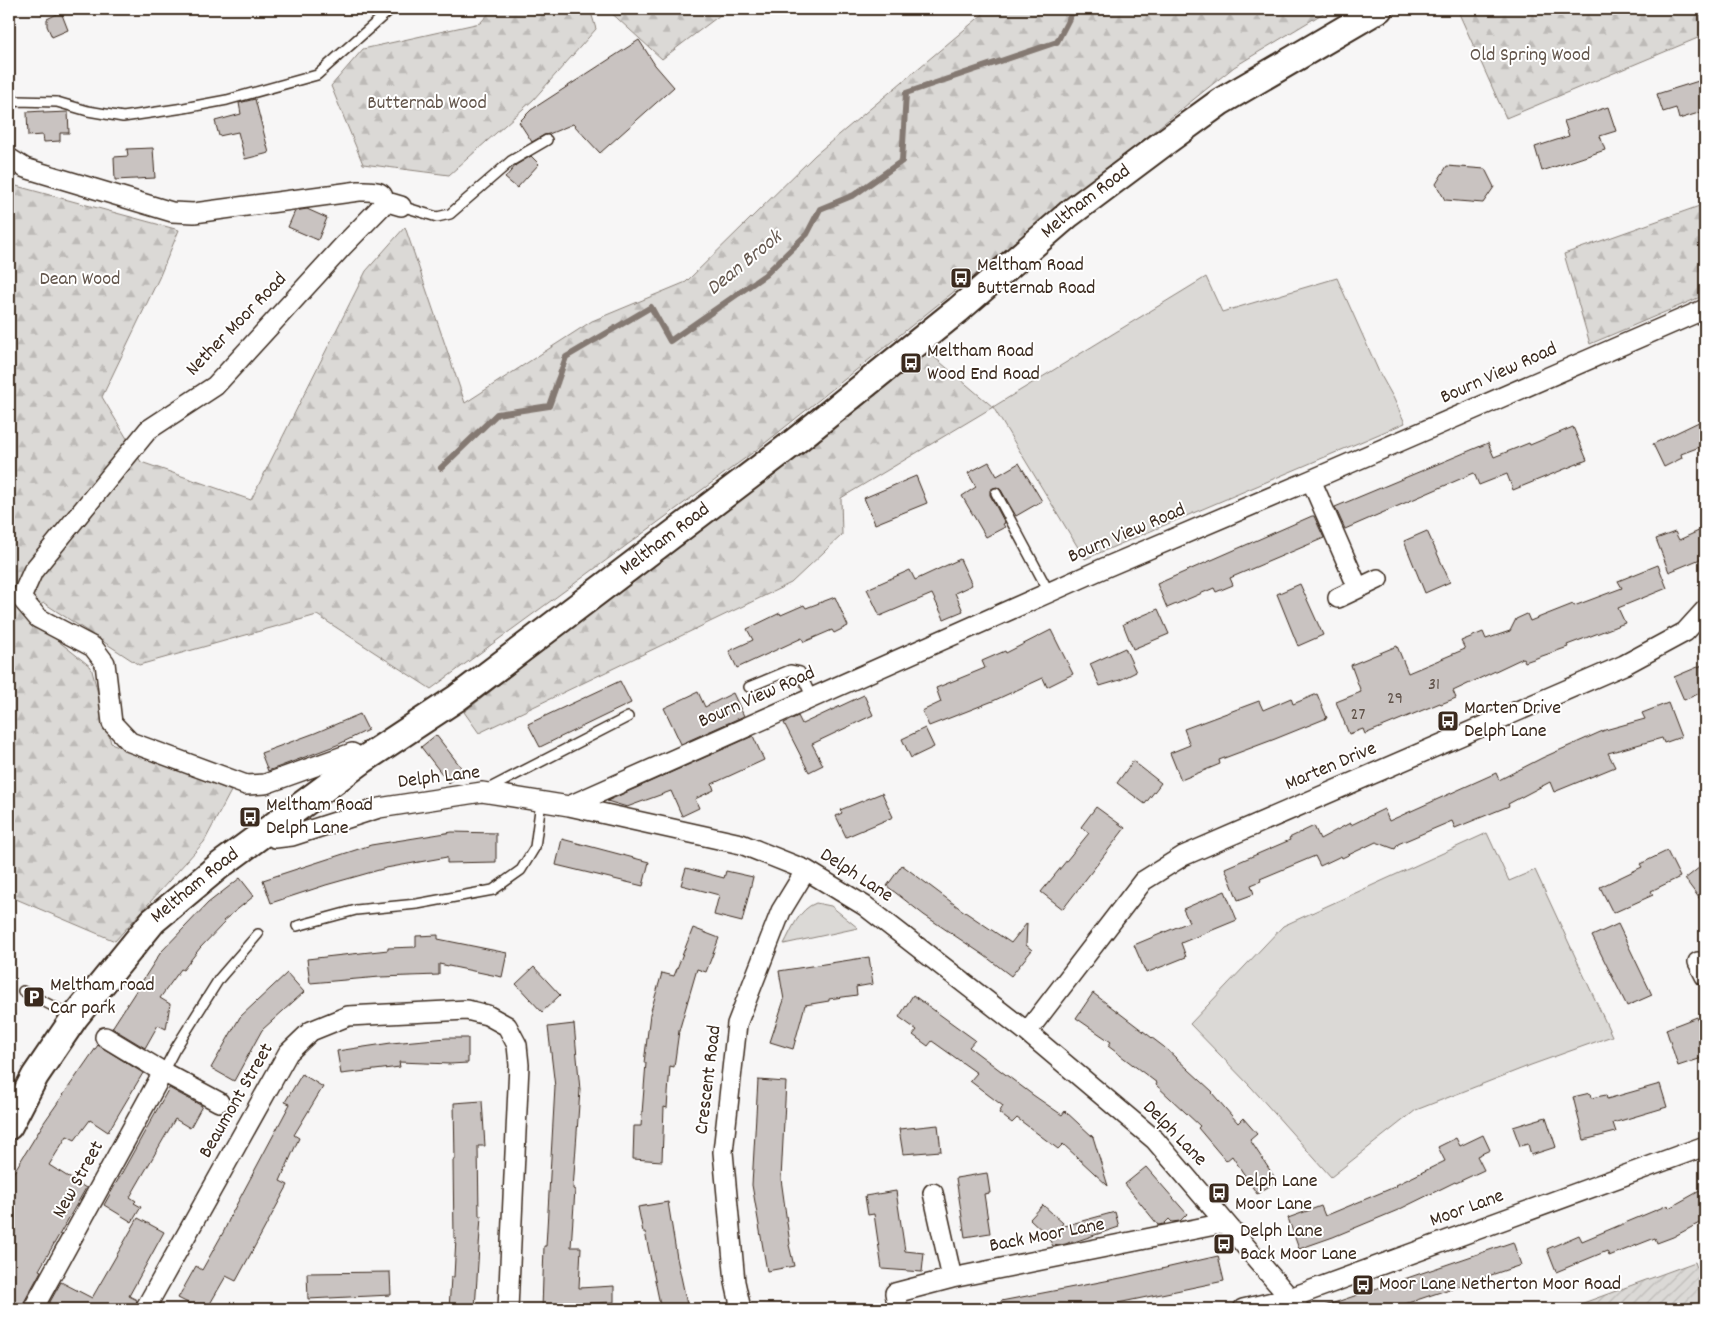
<svg xmlns="http://www.w3.org/2000/svg" width="1714" height="1318" font-family="Dekko,sans-serif">
  <defs>
    <pattern id="forest-firs" width="22" height="20" patternUnits="userSpaceOnUse" patternTransform="scale(1.25)"><rect width="22" height="20" fill="#dbd9d6"/><path d="M5 1l3.5 6h-7zM16 11l3.5 6h-7z" fill="#bdbab7"/></pattern>
    <pattern id="garden-furrows" width="10" height="10" patternUnits="userSpaceOnUse" patternTransform="scale(1.25)"><rect width="10" height="10" fill="#dbd9d6"/><path d="M-1 1l2-2M0 10L10 0M9 11l2-2" fill="none" stroke="#bdbab7"/></pattern>
  </defs>
  <rect width="100%" height="100%" fill="#f7f6f6"/>
  <filter id="ink" filterUnits="userSpaceOnUse"><feTurbulence type="fractalNoise" baseFrequency=".02" numOctaves="2"/><feDisplacementMap in="SourceGraphic" scale="10" xChannelSelector="R" yChannelSelector="G"/><feConvolveMatrix kernelMatrix="1 2 1 2 8 2 1 2 1" color-interpolation-filters="sRGB"/></filter>
  <g filter="url(#ink)">
    <path fill="#dbd9d6" stroke="#8b827a" d="M1206,277L1222,312L1337,278L1379,372L1393,397L1405,423L1085,559L993,407Z
      M1487,833L1509,881L1535,870L1612,1036L1531,1065L1416,1110L1331,1177L1251,1087L1190,1024L1283,926Z
      M816,903L831,906L858,928L784,944C792,929 799,909 816,903Z"/>
    <path fill="url(#forest-firs)" stroke="#8b827a" d="M493,9H590L596,29L533,100L449,175L363,164L331,86L363,49L480,23Z
      M607,9H728L662,59Z
      M989,9H1330L1234,67L759,448L431,689L317,615L139,665L44,603L23,613L91,667L111,743L231,791L204,842L115,941L9,896V184L179,230L159,278L102,397L141,462L251,500L366,271L405,227L465,403L592,321L686,282L815,155Z
      M1457,9H1705V35L1506,118Z
      M1705,204V295L1590,344L1564,254Z
      M927,351L993,407L841,498L842,535L791,583L479,733L464,712Z"/>
    <path fill="url(#garden-furrows)" stroke="#8b827a" d="M1695,1262L1705,1291V1309H1567Z"/>
    <g fill="none" stroke-linecap="round" stroke-linejoin="round">
      <path stroke="#847972" stroke-width="6" d="M441,468L497,414L549,406L566,357L651,307L670,341L765,275L807,234L820,209L854,195L902,161L906,93L1057,42L1074,9"/>
    </g>
    <path fill="#c9c3c1" stroke="#3b2a1e" d="M61,12L68,30L52,37L47,26V19Z
      M639,40L655,65L674,87L600,153L573,124L549,134L544,135L532,142L519,122L531,110Z
      M1705,79V111L1679,119L1676,108L1663,112L1657,94Z
      M255,99L269,153L245,159L238,132L219,136L215,121L241,114L239,103Z
      M1608,107L1616,131L1600,136L1605,150L1542,171L1535,147L1569,136L1564,121Z
      M44,111V113L68,112L69,133H60V141L44,142L43,135L28,136L27,112Z
      M153,148L155,178L115,180L114,157L128,156L127,149Z
      M531,156L539,164L517,188L505,178L516,165Z
      M1447,166L1485,169L1494,187L1483,203L1445,200L1436,184Z
      M307,209L327,218L318,240L288,227L295,211Z
      M1705,419V445L1681,454L1682,458L1664,467L1653,444Z
      M1573,427L1587,460L1513,490L1507,474L1479,485L1474,473L1345,529L1335,507L1488,443L1494,457L1529,443L1530,445Z
      M989,462L997,476L1019,463L1042,501L1016,516L1001,490L997,487L993,488L990,490V495L1005,523L1003,524L1005,527L986,537L962,496L976,487L968,473Z
      M916,476L927,503L875,524L864,498Z
      M1312,516H1314L1324,538L1230,578L1233,585L1216,592L1214,588L1167,608L1157,584Z
      M1705,528V557L1669,572L1656,539L1675,532L1679,540Z
      M1427,531L1450,582L1425,593L1404,541Z
      M960,559L972,585L955,593L963,611L944,619L932,594L880,616L867,589L910,570L915,580Z
      M1658,565L1667,588L1618,608L1625,623L1567,645L1568,647L1525,662L1523,658L1453,691L1456,698L1441,704L1440,703L1365,734L1363,729L1349,734L1336,702L1361,692L1351,665L1397,646L1408,673L1465,649L1461,641L1483,632L1486,639L1510,631L1516,619L1527,614L1530,621L1573,604L1574,606L1622,588L1618,581Z
      M1300,584L1323,635L1298,646L1277,594Z
      M835,597L848,626L834,633L832,630L804,642L802,638L737,668L729,651L753,640L747,629L780,613L781,615L804,605L806,608Z
      M1158,609L1169,634L1133,649L1123,624Z
      M1051,630L1073,674L1047,687L1043,678L993,701L929,726L922,711L941,702L936,688L985,668L982,661L1005,651L1006,653Z
      M1125,648L1136,672L1120,680L1100,686L1090,664Z
      M1705,664V691L1684,700L1674,677Z
      M620,681L631,703L540,747L528,724Z
      M698,692L705,707L733,693L744,716L681,744L664,708Z
      M1317,694L1327,718L1275,739L1219,760L1220,764L1181,780L1170,753L1190,745L1184,729L1259,701L1263,710L1291,698L1293,704Z
      M864,695L873,715L812,744L823,765L809,772L784,723L798,716L802,724Z
      M1668,703L1681,737L1664,743L1662,738L1608,753L1615,767L1554,792L1550,782L1508,804L1509,806L1455,828L1452,821L1398,844L1395,849L1376,842L1342,858L1341,856L1320,866L1315,856L1260,879L1261,881L1251,885L1254,894L1238,900L1225,868L1290,840L1289,838L1314,826L1320,839L1350,823L1351,825L1384,809L1389,821L1496,773L1499,780L1542,758L1605,730L1645,719L1642,713Z
      M360,714L368,730L337,745L268,771L261,753L315,733Z
      M925,728L934,747L911,758L902,739Z
      M436,735L464,771L449,783L421,747Z
      M753,736L764,760L712,784L714,790L695,799L699,808L682,816L671,791L627,807L607,801Z
      M1133,761L1161,783L1145,804L1117,783Z
      M882,793L893,817L846,837L836,816L842,813L840,810Z
      M1096,807L1125,828L1063,909L1041,892L1089,833L1081,827Z
      M452,832L496,833V862L447,863V857L386,868L326,885L271,903L263,880L371,845Z
      M562,839L649,862L643,886L556,865Z
      M1667,851L1680,877L1651,891L1653,895L1613,913L1600,887L1642,867L1640,864Z
      M1705,863V906L1685,879Z
      M902,865L962,910L1011,943L1027,923L1026,945L1032,950L1011,976L985,956L924,915L887,886Z
      M686,868L724,878L726,871L753,877L742,922L714,915L719,895L681,885Z
      M240,878L254,896L223,921L225,922L200,948L183,970L181,969L160,998L170,1004L166,1029L158,1025L145,1048L112,1028L161,952L208,903Z
      M1225,891L1237,920L1181,943L1186,957L1146,973L1134,945L1189,922L1183,909Z
      M1618,924L1652,995L1627,1006L1592,936Z
      M693,928L719,938L706,972L697,969L679,1031L674,1067L670,1066L667,1108L664,1107L662,1161L633,1159L634,1126H641L646,1063H644L650,1014L662,973L674,976Z
      M438,935V939L507,953L502,977L439,964V975L380,977L310,983L307,959L388,950V948L416,947V936Z
      M869,957L873,984L856,987L857,995L829,999V1001L805,1005L793,1049L770,1042L784,1000L779,971Z
      M534,967L560,995L542,1012L516,984Z
      M287,973L304,992L262,1030L234,1081L211,1068L240,1017Z
      M1093,993L1164,1047L1213,1092L1212,1093L1238,1123L1243,1118L1257,1134L1250,1140L1277,1181L1257,1194L1232,1156L1226,1161L1198,1128L1200,1126L1156,1085L1157,1083L1108,1046L1111,1042L1076,1018Z
      M913,995L975,1040L969,1047L1033,1095L1062,1115L1065,1111L1093,1137L1108,1186L1063,1144L1058,1149L1017,1118L1012,1123L999,1113L1003,1106L970,1081L977,1073L932,1041L928,1046L913,1035L917,1030L899,1017Z
      M1697,1017L1705,1040V1057L1678,1066L1666,1029Z
      M574,1024L580,1090L573,1189L575,1190L571,1247H581L579,1288L614,1286V1302L572,1304V1309H542L544,1246H546L555,1087L548,1027Z
      M447,1038H468V1063L450,1064L399,1062L400,1067L341,1074L337,1051L391,1043Z
      M98,1045L143,1073L108,1132L90,1120L75,1140L67,1136L49,1165L86,1188L39,1270L41,1271L23,1304L22,1309H9V1180L45,1121Z
      M302,1074L323,1087L294,1135L299,1138L280,1181L288,1185L236,1281L226,1276L207,1309H200L178,1298L196,1266L202,1270L224,1231L232,1213L290,1104L285,1102Z
      M758,1080L786,1082L781,1179L790,1244L789,1245L794,1266L767,1271L752,1185Z
      M1660,1084L1667,1107L1613,1123L1616,1132L1584,1140L1573,1097L1590,1093L1591,1098L1606,1095L1607,1099Z
      M169,1088L202,1106L190,1128L175,1119L130,1197L136,1201L134,1203L141,1207L132,1222L104,1205Z
      M482,1101L485,1146H478L479,1216H481L475,1309H449L451,1277H454L456,1238H454L453,1160H455L454,1103Z
      M1546,1117L1556,1147L1531,1155L1528,1144L1520,1146L1513,1127Z
      M938,1125L941,1151L903,1154L899,1129Z
      M1483,1135L1490,1150L1477,1156L1484,1170L1456,1183L1455,1182L1398,1210L1333,1237L1299,1249L1288,1218L1321,1206L1325,1216L1397,1186L1396,1185L1445,1161L1438,1147L1456,1138L1460,1146Z
      M1146,1167L1187,1214L1180,1221L1172,1222L1169,1219L1164,1224L1158,1225L1125,1184Z
      M987,1173L990,1193L984,1194L990,1233L965,1237L956,1178Z
      M1705,1188V1220L1673,1237L1657,1243L1655,1238L1609,1256L1607,1251L1556,1272L1547,1249L1579,1235L1582,1241L1668,1205L1669,1208Z
      M896,1191L905,1251L924,1253L922,1272L882,1269L874,1214L868,1215L865,1196Z
      M668,1202L677,1258L688,1309H661L645,1232H643L638,1207Z
      M1043,1205L1063,1223L1060,1227L1115,1212L1119,1227L1074,1242L1072,1241L1066,1244L1053,1246L1046,1234L1030,1219Z
      M138,1218L164,1232L129,1296L137,1300L134,1309H46L61,1282L92,1298Z
      M1513,1242L1521,1265L1390,1309H1326L1325,1306Z
      M1218,1256L1224,1281L1089,1309H1001V1301L1126,1277Z
      M390,1272L391,1295L308,1299L307,1273Z"/>
    <g fill="none" stroke-linecap="round" stroke-linejoin="round">
      <g stroke="#3b2a1e" stroke-width="12">
        <path id="lane" d="M9,105L17,101L57,102L88,111L123,117L184,108L227,100L317,75L391,9
          M401,206L437,217L450,214L511,161L547,140
          M996,493L1049,592
          M749,687L790,670L800,672L812,698
          M486,790L628,717
          M297,926L356,910L417,904L493,890L521,870L535,847L541,802
          M23,991L72,1016
          M163,1072L175,1049L219,979L258,934"/>
      </g>
      <g stroke="#3b2a1e" stroke-width="22">
        <path id="street" d="M9,158L25,168L172,212L194,213L359,191C371,191 390,189 381,207L343,246L215,386L148,430L33,571L21,598L38,618L93,647L105,663L112,723L130,742L246,785L265,784L352,753L363,760
          M384,201L401,206
          M1311,480L1358,588
          M1338,598L1378,579
          M569,806L1104,568L1311,480L1705,309
          M266,831L275,838L292,836L379,808L482,792L569,806L741,844L806,870L865,906L1027,1032L1155,1140L1299,1309
          M1698,962L1705,976
          M1027,1032L1143,881L1183,856L1624,665L1685,632L1705,610
          M105,1037L163,1072L219,1102
          M933,1193L952,1278
          M33,1309L163,1072
          M145,1309L288,1053L311,1031L348,1016L467,1010L487,1015L507,1026L517,1045L519,1065L508,1309
          M741,1309L735,1282L723,1152L737,1024L781,911L806,870
          M898,1309L895,1293L952,1278L1225,1223
          M1243,1309L1290,1298L1705,1146"/>
      </g>
      <g stroke="#3b2a1e" stroke-width="30">
        <g id="secondary">
          <path id="s1" d="M9,1126L35,1076L75,1017L153,921L219,866L363,760L457,698L793,443L958,310L1069,214L1165,142L1220,102L1379,9"/>
        </g>
      </g>
      <use href="#lane" stroke="#fff" stroke-width="9"/>
      <use href="#street" stroke="#fff" stroke-width="19"/>
      <use href="#secondary" stroke="#fff" stroke-width="26"/>
    </g>
  </g>
  <defs>
    <g id="bus-square" transform="scale(1.125)"><rect x="-9" y="-9" width="18" height="18" rx="4" fill="#3b2a1e" stroke="#fff"/><path d="M-5-6H5V4H4V6H2V4H-2V6H-4V4H-5ZM-3.5-4V0h7V-4ZM-3.5 1.2v1.5H-2V1.2ZM2 1.2v1.5H3.5V1.2Z" fill="#fff"/></g>
    <g id="parking-square" transform="scale(1.125)"><rect x="-9" y="-9" width="18" height="18" rx="4" fill="#3b2a1e" stroke="#fff"/><path d="M-3.5-5.5H1a3.5 3.5 0 0 1 0 7H-1V5.5H-3.5ZM-1-3.4V-.6H.8a1.4 1.4 0 0 0 0-2.8Z" fill="#fff"/></g>
  </defs>
  <g fill-rule="evenodd">
    <use href="#bus-square" x="961" y="278"/>
    <use href="#bus-square" x="911" y="363"/>
    <use href="#bus-square" x="1448" y="721"/>
    <use href="#bus-square" x="250" y="817"/>
    <use href="#parking-square" x="34" y="997"/>
    <use href="#bus-square" x="1219" y="1193"/>
    <use href="#bus-square" x="1224" y="1244"/>
    <use href="#bus-square" x="1363" y="1285"/>
  </g>
  <g text-anchor="middle" dominant-baseline="central" stroke-width="4" stroke-linejoin="round" paint-order="stroke">
    <g font-size="18" fill="#5e5047">
      <text x="1434" y="685">31</text>
      <text x="1395" y="699">29</text>
      <text x="1358" y="715">27</text>
    </g>
    <g font-size="20" fill="#63564c" stroke="#fff">
      <text x="1530" y="56">Old Spring Wood</text>
      <text x="427" y="104">Butternab Wood</text>
      <text x="80" y="280">Dean Wood</text>
    </g>
    <g font-size="20" fill="#3b2a1e" stroke="#fff">
      <text stroke="none"><textPath href="#s1" startOffset="1430">Meltham Road</textPath></text>
      <text transform="translate(237 325) rotate(-46)">Nether Moor Road</text>
      <text transform="translate(1499 374) rotate(-24)">Bourn View Road</text>
      <text transform="translate(1127 534) rotate(-23)">Bourn View Road</text>
      <text stroke="none"><textPath href="#s1" startOffset="890">Meltham Road</textPath></text>
      <text transform="translate(757 698) rotate(-24)">Bourn View Road</text>
      <text transform="translate(1331 767) rotate(-23)">Marten Drive</text>
      <text transform="translate(439 778) rotate(-7)">Delph Lane</text>
      <text transform="translate(856 876) rotate(33)">Delph Lane</text>
      <text stroke="none"><textPath href="#s1" startOffset="306">Meltham Road</textPath></text>
      <text transform="translate(709 1080) rotate(-83)">Crescent Road</text>
      <text transform="translate(237 1101) rotate(-60)">Beaumont Street</text>
      <text transform="translate(1174 1134) rotate(46)">Delph Lane</text>
      <text transform="translate(79 1180) rotate(-61)">New Street</text>
      <text transform="translate(1467 1209) rotate(-20)">Moor Lane</text>
      <text transform="translate(1047 1236) rotate(-11)">Back Moor Lane</text>
    </g>
    <g font-size="20" fill="#3b2a1e" stroke="#fff" text-anchor="start">
      <text x="977" y="266">Meltham Road<tspan x="977" dy="23">Butternab Road</tspan></text>
      <text x="927" y="352">Meltham Road<tspan x="927" dy="23">Wood End Road</tspan></text>
      <text x="1464" y="709">Marten Drive<tspan x="1464" dy="23">Delph Lane</tspan></text>
      <text x="266" y="806">Meltham Road<tspan x="266" dy="23">Delph Lane</tspan></text>
      <text x="50" y="986">Meltham road<tspan x="50" dy="23">Car park</tspan></text>
      <text x="1235" y="1182">Delph Lane<tspan x="1235" dy="23">Moor Lane</tspan></text>
      <text x="1240" y="1232">Delph Lane<tspan x="1240" dy="23">Back Moor Lane</tspan></text>
      <text x="1379" y="1285">Moor Lane Netherton Moor Road</text>
    </g>
    <g font-size="21" font-style="italic" fill="#65584f" stroke="#fff">
      <text transform="translate(745 264) rotate(-39)">Dean Brook</text>
    </g>
  </g>
  <rect width="1714" height="1318" fill="none" stroke="#fff" stroke-width="30"/>
  <rect x="15" y="15" width="1684" height="1288" fill="none" stroke="#3b2a1e" stroke-width="2" filter="url(#ink)"/>
</svg>
